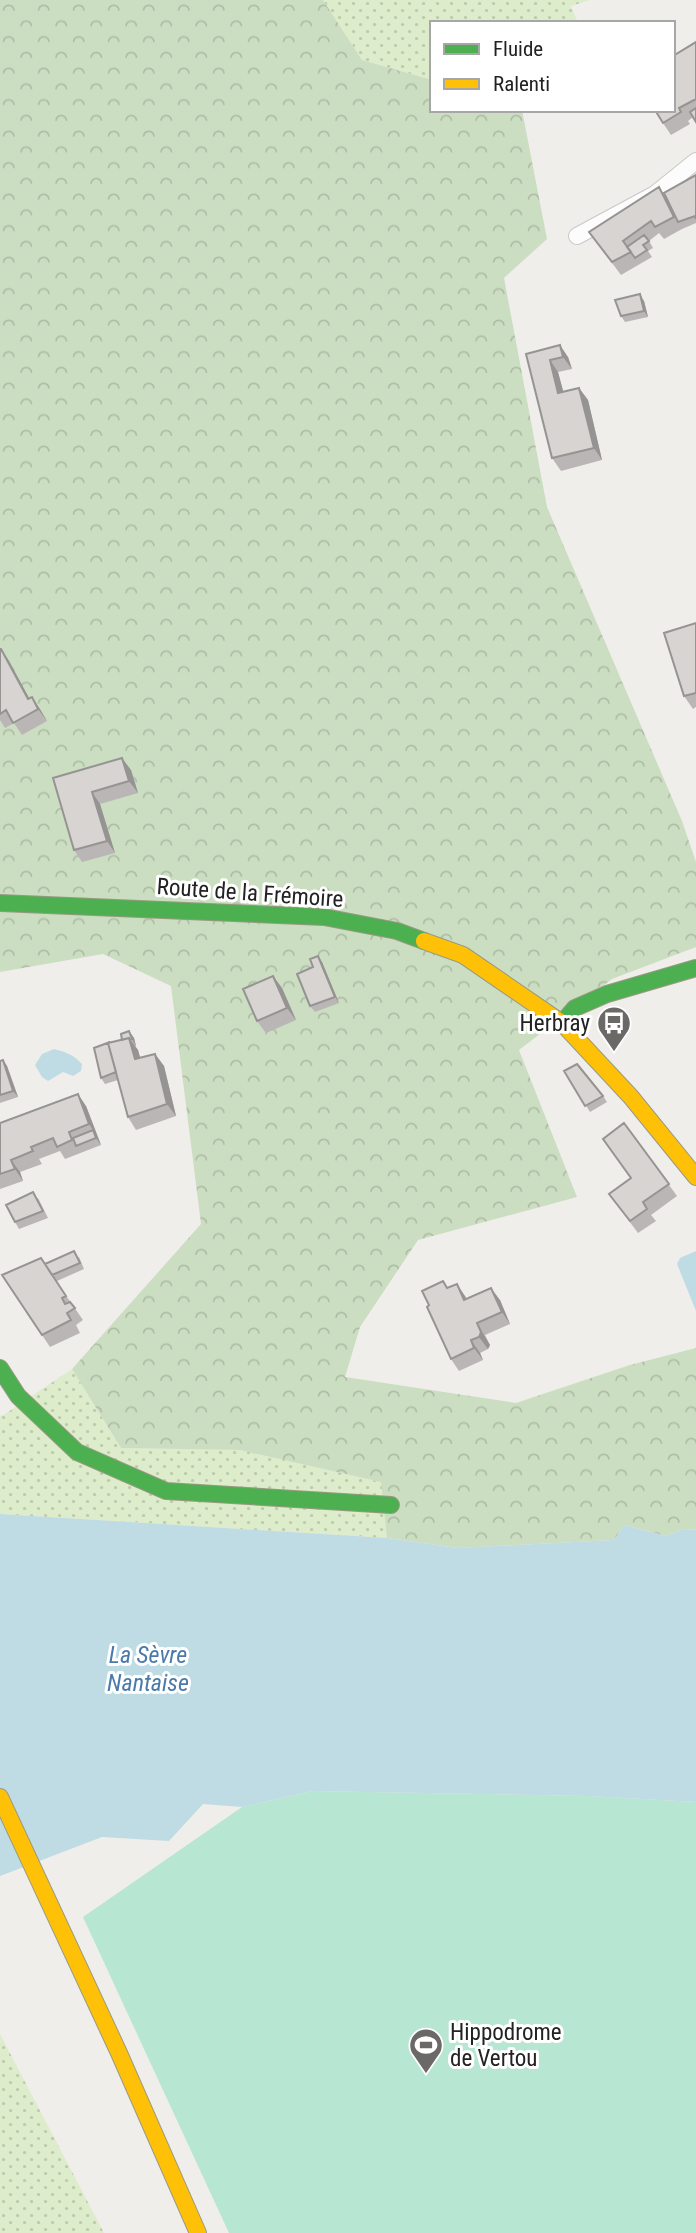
<svg xmlns="http://www.w3.org/2000/svg" width="696" height="2233" font-family="'Roboto Condensed',sans-serif">
  <defs>
    <pattern id="grass-dots" width="8" height="8" patternUnits="userSpaceOnUse" patternTransform="scale(1.75)"><rect width="8" height="8" fill="#ddeccb"/><path d="M2 2h.1M6 6h.1" fill="none" stroke="#bdcaae" stroke-width="1.8" stroke-linecap="round"/></pattern>
    <pattern id="forest-crowns" width="20" height="18" patternUnits="userSpaceOnUse" patternTransform="scale(1.75)"><rect width="20" height="18" fill="#cbdec1"/><path d="M2 6a3 3 0 1 1 6 0M12 15a3 3 0 1 1 6 0" fill="none" stroke="#aebea6"/></pattern>
  </defs>
  <rect width="100%" height="100%" fill="#f0eeeb"/>
  <path fill="url(#grass-dots)" d="M323,0H590L571,6L578,23H432V80L362,60Z
    M72,1369L121,1448L240,1450L382,1482L387,1538L0,1514V1415L2,1416Z
    M0,2034L104,2233H0Z"/>
  <path fill="url(#forest-crowns)" d="M0,0H323L362,60L432,80V110H522L547,239L504,278L547,507L682,821L696,862V947L612,979L519,1050L577,1197L418,1240L360,1327L345,1377L516,1403L630,1365L696,1348V1530L683,1529L666,1536L624,1525L614,1540L458,1548L387,1538L381,1482L240,1450L121,1448L72,1369L201,1224L171,986L103,954L0,972Z"/>
  <path fill="#b7e6d2" d="M312,1791L588,1796L696,1802V2233H229L83,1917L242,1807Z"/>
  <path fill="#bfdbe3" d="M54,1049C66,1052 74,1055 82,1064L81,1071L73,1076L63,1072L48,1081L42,1077L35,1065L42,1054Z
    M696,1251V1311L677,1264L680,1258Z
    M0,1514L387,1538L458,1548L614,1540L624,1525L666,1536L683,1529L696,1530V1802L588,1796L312,1791L242,1807L203,1804L169,1841L102,1837L0,1876Z"/>
  <g fill="none" stroke-linecap="round" stroke-linejoin="round">
    <g stroke="#c9c8c7" stroke-width="18">
      <path id="lane" d="M577,236L655,194L696,161"/>
    </g>
    <g stroke="#999a82" stroke-width="18">
      <path id="fast" d="M0,903L324,917L397,931L424,941
        M562,1023L575,1008L607,994L696,968
        M0,1368L18,1396L77,1452L166,1491L391,1505"/>
    </g>
    <g stroke="#999a82" stroke-width="18">
      <path id="slow" d="M424,941L463,955L562,1023L631,1097L696,1177
        M0,1797L119,2053L198,2233"/>
    </g>
    <use href="#lane" stroke="#fdfcfc" stroke-width="16"/>
    <use href="#fast" stroke="#4caf50" stroke-width="16"/>
    <use href="#slow" stroke="#ffc107" stroke-width="16"/>
  </g>
  <path fill="#b9b6b5" d="M696,42V122L693,117L688,121L690,124L671,135L663,123Z
    M696,175V223L682,229L664,239L659,233L649,241L653,248L648,251L652,257L621,275L589,232Z
    M644,301L648,317L625,322L621,316Z
    M526,354L568,357L572,369L558,372L563,392L579,388L588,400L602,460L561,471L552,458Z
    M696,624V707L693,709L684,696Z
    M0,649H1L9,661L29,698L32,697L47,721L22,735L14,723L5,728L0,720Z
    M131,770L138,793L100,804L115,853L82,862L74,850L53,778Z
    M318,956L322,962L339,1003L315,1012L310,1006L313,967Z
    M273,976L282,988L296,1020L266,1033L257,1021Z
    M129,1031L134,1038L136,1046H135L138,1050L140,1058L155,1054L164,1066L176,1116L136,1130L128,1117L118,1080L105,1084L101,1078L122,1040Z
    M3,1060L7,1066L18,1097L0,1103V1061Z
    M564,1071L603,1096L607,1102L590,1112Z
    M86,1106L101,1145L65,1159L60,1151L39,1159L42,1164L20,1172L23,1181L0,1189V1123Z
    M624,1123L677,1196L651,1215L656,1221L638,1233L609,1194L631,1178Z
    M38,1198L48,1218L19,1229L15,1222Z
    M79,1257L84,1269L57,1281L49,1271L83,1320L76,1325L80,1333L50,1347L2,1275L45,1264Z
    M448,1288L465,1296L466,1299L500,1300L510,1324L485,1335L490,1345L488,1349L480,1353L483,1360L459,1371L451,1359Z"/>
  <path fill="#969493" d="M640,294L644,301L648,317L644,311Z
    M560,345L568,357L572,369L563,357Z
    M550,360L558,372L567,405L558,393Z
    M579,388L588,400L602,460L594,448Z
    M1,649L9,661L36,711L28,699Z
    M32,697L40,709L47,721L38,709Z
    M122,758L131,770L138,793L129,781Z
    M92,792L100,804L115,853L107,841Z
    M318,956L322,962L339,1003L335,997Z
    M273,976L282,988L296,1020L287,1008Z
    M129,1031L134,1038L136,1046L132,1039Z
    M129,1038L138,1050L144,1071L135,1059Z
    M155,1054L164,1066L176,1116L167,1104Z
    M3,1060L7,1066L18,1097L13,1091Z
    M78,1094L86,1106L101,1145L96,1138L93,1130L89,1124Z
    M11,1160L20,1172L23,1181L15,1169Z
    M457,1284L465,1296L473,1312L464,1300Z
    M491,1288L500,1300L510,1324L502,1312Z
    M477,1323L490,1345L488,1349L479,1337Z
    M471,1340L480,1353L483,1360L474,1348Z"/>
  <path fill="#d7d4d2" stroke="#969493" stroke-width="2" d="M696,42V100V99L679,108L681,112L663,123L655,110H673V56Z
    M696,108V122L690,112Z
    M696,175V219L695,216L678,222L664,193Z
    M659,187L674,217L655,227L651,221L623,241L631,252L612,262L589,232Z
    M644,235L649,241L643,245L647,250L635,258L627,247Z
    M640,294L644,311L621,316L615,300Z
    M560,345L563,357L550,360L558,393L579,388L594,448L552,458L526,354Z
    M696,623V693L684,696L664,633Z
    M0,649H1L28,699L32,697L38,709L13,723L6,710L0,714Z
    M122,758L129,781L92,792L107,841L74,850L53,778Z
    M318,956L335,997L310,1006L297,974L313,967L310,959Z
    M273,976L287,1008L257,1021L243,989Z
    M129,1031L132,1039L130,1040L129,1038L122,1040L121,1034Z
    M129,1038L135,1059L155,1054L167,1104L128,1117L108,1043Z
    M110,1042L108,1043L116,1072L101,1078L94,1048Z
    M3,1060L13,1091L0,1095V1061Z
    M577,1064L603,1096L585,1106L564,1071Z
    M78,1094L89,1124L69,1132L72,1140L57,1147L53,1138L31,1147L33,1151L11,1160L15,1169L0,1174V1123Z
    M624,1123L669,1184L643,1202L647,1209L630,1221L609,1194L631,1178L603,1139Z
    M93,1130L96,1138L76,1146L73,1138Z
    M33,1192L43,1211L15,1222L6,1205Z
    M74,1251L80,1263L52,1275L45,1264Z
    M41,1258L66,1296L62,1298L65,1304L70,1302L75,1308L67,1313L71,1320L42,1335L2,1275Z
    M443,1281L447,1288L457,1284L464,1300L491,1288L502,1312L477,1323L481,1332L479,1337L471,1340L474,1348L451,1359L427,1307L429,1305L422,1291Z"/>
  <defs>
    <g id="bus-pin" transform="scale(1.75)"><path d="M0 17L-7.5 6A9.5 9.5 0 1 1 7.5 6Z" fill="#6a6968" stroke="#fff"/><path d="M-5-6H5V4H4V6H2V4H-2V6H-4V4H-5ZM-3.5-4V0h7V-4ZM-3.5 1.2v1.5H-2V1.2ZM2 1.2v1.5H3.5V1.2Z" fill="#fff"/></g>
    <g id="stadium-pin" transform="scale(1.75)"><path d="M0 17L-7.5 6A9.5 9.5 0 1 1 7.5 6Z" fill="#6a6968" stroke="#fff"/><path d="M0-5a6.5 5 0 1 0 0 10a6.5 5 0 1 0 0-10ZM-3.5-1.8h7v3.6h-7Z" fill="#fff"/></g>
  </defs>
  <g fill-rule="evenodd">
    <use href="#bus-pin" x="614" y="1023"/>
    <use href="#stadium-pin" x="426" y="2045"/>
  </g>
  <g text-anchor="middle" dominant-baseline="central" stroke-width="6" stroke-linejoin="round" paint-order="stroke">
    <g font-size="23" fill="#222" stroke="#fff">
      <text transform="translate(250 893) rotate(4)">Route de la Frémoire</text>
    </g>
    <g font-size="23" fill="#222" stroke="#fff" text-anchor="end">
      <text x="590" y="1023">Herbray</text>
      <text x="450" y="2032" text-anchor="start">Hippodrome<tspan x="450" dy="26">de Vertou</tspan></text>
    </g>
    <g font-size="24" font-style="italic" fill="#4a7aab" stroke="#fff">
      <text x="148" y="1655">La Sèvre<tspan x="148" dy="28">Nantaise</tspan></text>
    </g>
  </g>
  <rect x="430" y="21" width="245" height="91" fill="#ffffff" stroke="#a7a7a7" stroke-width="2"/>
  <rect x="444" y="44" width="35" height="10" fill="#4caf50" stroke="#a7a7a7" stroke-width="2"/>
  <text x="493" y="56" font-size="21" fill="#222222">Fluide</text>
  <rect x="444" y="79" width="35" height="10" fill="#ffc107" stroke="#a7a7a7" stroke-width="2"/>
  <text x="493" y="91" font-size="21" fill="#222222">Ralenti</text>
</svg>
